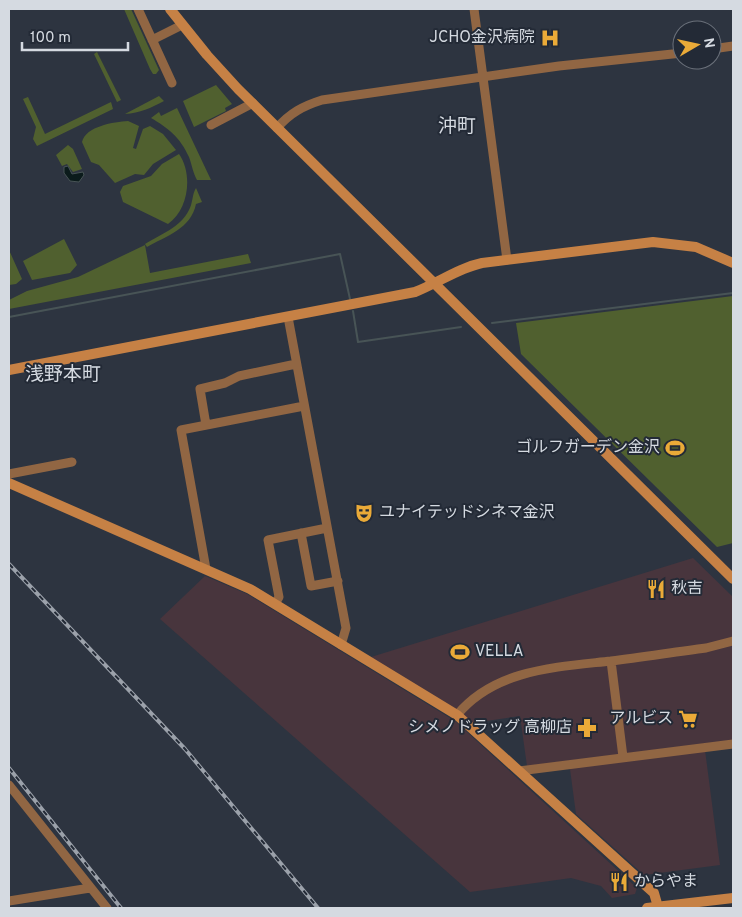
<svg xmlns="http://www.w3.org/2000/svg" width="742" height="917" font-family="Overpass,'Noto Sans JP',sans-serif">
  <rect width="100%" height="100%" fill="#2d3440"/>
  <path fill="#48353d" d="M693,558L733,597V740L527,766L520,716L473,723L461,712L371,657Z
    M205,576L247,594L455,721L637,888L635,894L612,898L601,886L571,878L470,892L160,619Z
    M705,750L720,865L644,875L576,814L570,769L572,767Z"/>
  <path fill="#50602f" d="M124,9H131L159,70L156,74H153L150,69Z
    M97,52L121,100L117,102L94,54Z
    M216,85L232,104L225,108L226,111L194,127L183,101Z
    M159,96L164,101C151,108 140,113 125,114Z
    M28,97L45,134L111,102L113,109L37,146L33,139L36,127L23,99Z
    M177,108L211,180H197C193,173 192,165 189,157C180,137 168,128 151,118L159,112L161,116Z
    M128,121L139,126L133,148L136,149L143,129L150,126L163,134L176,150L153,164L144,175L135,174L115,183L99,165L91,162L82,142C86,126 114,122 128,121Z
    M68,145L73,149L82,169L73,172L67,164L62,166L56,155Z
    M179,154C193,174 189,209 168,224L123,202L120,192L123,186L151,176L162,164Z
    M196,188L202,202L196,204C191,229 166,236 147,247L145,244C161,234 180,228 189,210C193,203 192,194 196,188Z
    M64,239L77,265L70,273L32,280L23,261Z
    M145,245L150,273L248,254L251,263L9,309V300L27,291L78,277Z
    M9,250L22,279L16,284L9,285Z
    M733,296V543L717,547L521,354L516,323Z"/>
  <path fill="#0b1b1b" stroke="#485456" d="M68,166L72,174L83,172L84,175L79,182L70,181L64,173V167Z"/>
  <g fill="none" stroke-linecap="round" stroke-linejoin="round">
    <path stroke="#485456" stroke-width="2" d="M353,311L358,342L461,327
      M9,317L340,254L350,299
      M492,323L733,293"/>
    <path stroke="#916643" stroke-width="9" d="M138,9L172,83
      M474,9L507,260
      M152,40L182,25
      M712,49L733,46
      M211,125L253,103
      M277,128C290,113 303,106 322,100L559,66L682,53
      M288,317L346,628L341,645
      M206,425L200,389L225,383L239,376L296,364
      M9,474L72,462
      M301,533L311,586L338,581
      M206,569L181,430L304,406
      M275,604L279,597L268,540L327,528
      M611,661L623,757
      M457,715C495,669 557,667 611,661C643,657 675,652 706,648L733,641
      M519,771L733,744
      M9,785L107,908
      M9,901L90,888"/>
    <path stroke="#c68145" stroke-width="10" d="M170,9L207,55L238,89L733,579
      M9,370L415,292C438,283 458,268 482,263L653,242L696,247L733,263
      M9,483L250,589L457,715L654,893L658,907
      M647,908L733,898"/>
    <g stroke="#9ba1aa" stroke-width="4">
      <path id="rail" d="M9,564L185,749L318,908
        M9,768L121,908"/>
    </g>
    <use href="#rail" stroke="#232a36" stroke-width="2" stroke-dasharray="5.5" stroke-linecap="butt"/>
  </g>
  <defs>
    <g id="hospital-bare" transform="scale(1.5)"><path d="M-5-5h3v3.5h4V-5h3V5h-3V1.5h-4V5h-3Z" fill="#eaaa38" stroke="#232a36" stroke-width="2.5" paint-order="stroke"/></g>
    <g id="stadium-bare" transform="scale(1.5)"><path d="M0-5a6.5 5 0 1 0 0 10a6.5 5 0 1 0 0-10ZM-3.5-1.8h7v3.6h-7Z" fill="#eaaa38" stroke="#232a36" stroke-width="2.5" paint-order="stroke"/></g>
    <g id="theatre-bare" transform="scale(1.5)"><path d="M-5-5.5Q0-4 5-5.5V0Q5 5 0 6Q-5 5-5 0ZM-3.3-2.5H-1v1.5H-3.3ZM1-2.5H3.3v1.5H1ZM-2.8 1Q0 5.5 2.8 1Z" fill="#eaaa38" stroke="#232a36" stroke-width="2.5" paint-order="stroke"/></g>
    <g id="restaurant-bare" transform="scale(1.5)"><path d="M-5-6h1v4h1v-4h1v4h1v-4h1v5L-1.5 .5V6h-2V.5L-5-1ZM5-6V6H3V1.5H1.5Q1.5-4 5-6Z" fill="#eaaa38" stroke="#232a36" stroke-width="2.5" paint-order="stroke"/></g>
    <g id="supermarket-bare" transform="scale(1.5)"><path d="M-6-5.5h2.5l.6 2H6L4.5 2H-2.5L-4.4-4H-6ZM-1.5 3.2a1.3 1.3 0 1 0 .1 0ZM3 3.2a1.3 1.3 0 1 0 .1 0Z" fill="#eaaa38" stroke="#232a36" stroke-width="2.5" paint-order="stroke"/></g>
    <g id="pharmacy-bare" transform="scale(1.5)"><path d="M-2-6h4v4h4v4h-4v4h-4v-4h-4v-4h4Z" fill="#eaaa38" stroke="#232a36" stroke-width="2.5" paint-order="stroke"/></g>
  </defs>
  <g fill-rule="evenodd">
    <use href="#hospital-bare" x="550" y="38"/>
    <use href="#stadium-bare" x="675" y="448"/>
    <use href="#theatre-bare" x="364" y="513"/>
    <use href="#restaurant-bare" x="656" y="589"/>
    <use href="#stadium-bare" x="460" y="652"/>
    <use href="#supermarket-bare" x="688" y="719"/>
    <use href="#pharmacy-bare" x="587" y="728"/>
    <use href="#restaurant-bare" x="619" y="882"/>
  </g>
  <g text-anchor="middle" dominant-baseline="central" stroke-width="4" stroke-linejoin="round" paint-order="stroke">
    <g font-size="16" fill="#d5dae1" stroke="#232a36" text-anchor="end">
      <text x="535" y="38">JCHO金沢病院</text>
      <text x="660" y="448">ゴルフガーデン金沢</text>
      <text x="379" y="513" text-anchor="start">ユナイテッドシネマ金沢</text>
      <text x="671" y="589" text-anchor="start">秋吉</text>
      <text x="475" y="652" text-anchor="start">VELLA</text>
      <text x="673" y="719">アルビス</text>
      <text x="572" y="728">シメノドラッグ 高柳店</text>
      <text x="634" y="882" text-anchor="start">からやま</text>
    </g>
    <g font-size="19" fill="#d5dae1" stroke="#232a36">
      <text x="457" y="127">沖町</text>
      <text x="63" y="375">浅野本町</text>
    </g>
  </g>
  <rect width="742" height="917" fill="none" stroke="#d5dae1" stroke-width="20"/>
  <g transform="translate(697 45) rotate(81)"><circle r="24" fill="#232a36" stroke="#6a707a"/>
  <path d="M0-4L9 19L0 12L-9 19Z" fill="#eaaa38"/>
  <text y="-8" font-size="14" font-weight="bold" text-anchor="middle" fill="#d5dae1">N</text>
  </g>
  <path d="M22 42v8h106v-8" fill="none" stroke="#d5dae1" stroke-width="2.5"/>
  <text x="30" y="42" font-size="15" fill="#d5dae1" stroke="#232a36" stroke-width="4" paint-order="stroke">100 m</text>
</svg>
